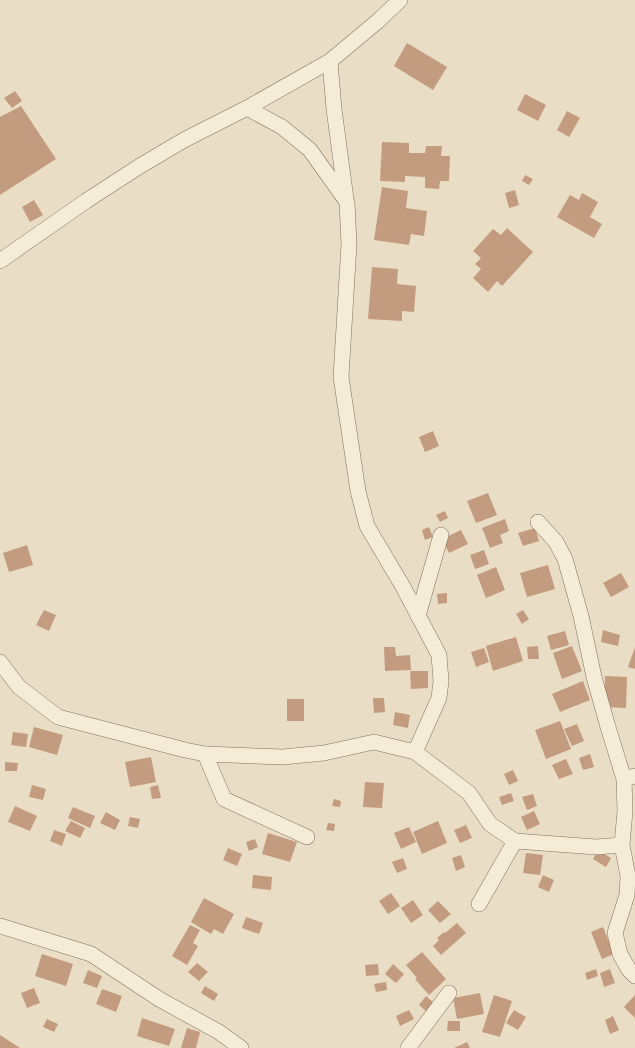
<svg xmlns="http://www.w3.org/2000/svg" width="635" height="1048" font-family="'Roboto Serif',serif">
  <rect width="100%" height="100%" fill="#e9dec5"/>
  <path fill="#c39b7f" d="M407,43L447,67L433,90L394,66Z
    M15,91L22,101L12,108L4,98Z
    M525,94L546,105L538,121L517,110Z
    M21,106L56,159L0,195V117Z
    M567,111L580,118L569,137L557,130Z
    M382,142L409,143V153H425L426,146H442L441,156H450L449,181H440L439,189L425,188V177L405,176V182L380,181Z
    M525,175L533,179L529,185L522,181Z
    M382,187L408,191L406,208L427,211L424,236L411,234L409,245L374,240Z
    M515,190L519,205L509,208L505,193Z
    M582,193L598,202L590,217L602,224L594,238L557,217L570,195L579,200Z
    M34,200L43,215L30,222L22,207Z
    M507,228L533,252L502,286L497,281L488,292L473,278L481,269L475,264L481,258L473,251L493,229L501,235Z
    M372,267L398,269L397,284L416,286L414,312L402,311V321L368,319Z
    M433,431L439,446L425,452L419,437Z
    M488,493L497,515L476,523L467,501Z
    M445,511L448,518L440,522L436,515Z
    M505,519L509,531L500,535L503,543L490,548L482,528Z
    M429,527L433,537L425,540L422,530Z
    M535,528L539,541L523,546L518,533Z
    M461,530L468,544L449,553L442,539Z
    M27,545L33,565L9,572L3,553Z
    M484,550L489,564L475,569L470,555Z
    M548,565L555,589L527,597L520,573Z
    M496,567L505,590L486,598L477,575Z
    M621,573L629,587L611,597L603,583Z
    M447,593V603L438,604L437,594Z
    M44,610L56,615L49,631L36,625Z
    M523,610L529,619L522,624L516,614Z
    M603,630L620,635L618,646L601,642Z
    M565,631L569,645L551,650L547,636Z
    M516,637L523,661L493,671L486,646Z
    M538,646L539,659H528L527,647Z
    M572,646L582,671L562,679L553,653Z
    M384,647H395L396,656L410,655L411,670L385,671Z
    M635,647V669L628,667Z
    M484,648L489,662L476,667L471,652Z
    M410,671H428V688L411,689Z
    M605,676L627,677L626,708L604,707Z
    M583,681L590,700L560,712L552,694Z
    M373,698H384L385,712L374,713Z
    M287,699H304V721H287Z
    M395,712L410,715L408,728L393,725Z
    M560,721L571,749L546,759L535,730Z
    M577,724L584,741L572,746L564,729Z
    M34,727L63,735L57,755L29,747Z
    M13,732L28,734L26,747L11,745Z
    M590,754L594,767L583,770L579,758Z
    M151,757L156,782L130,787L125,762Z
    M566,759L573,774L559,779L552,765Z
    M5,762L18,763L17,771H5Z
    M513,770L518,781L509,785L504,774Z
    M365,782L384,783L382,808L363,807Z
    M32,785L46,789L43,800L29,797Z
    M158,785L161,798L152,799L150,787Z
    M511,793L514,801L502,805L499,797Z
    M533,794L537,806L527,810L522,797Z
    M334,799L341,801L340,807L332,806Z
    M15,806L37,816L30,831L8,822Z
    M73,807L95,816L90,828L68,818Z
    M534,811L540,824L527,830L521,817Z
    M106,812L120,820L115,830L100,823Z
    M130,817L140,819L138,828L128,826Z
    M71,821L85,828L80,838L65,831Z
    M438,821L447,843L422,854L413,832Z
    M328,823L335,824L334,831L326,830Z
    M466,825L472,838L460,843L454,830Z
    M409,827L416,842L401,849L394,833Z
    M54,830L66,834L62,846L50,841Z
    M268,833L297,842L290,862L262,854Z
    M255,839L258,847L249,851L246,842Z
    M228,848L242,854L237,866L223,860Z
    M598,850L611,858L606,867L593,859Z
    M526,853L543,855L540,875L523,873Z
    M461,855L465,867L456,871L452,858Z
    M403,858L407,869L397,873L392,862Z
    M253,875L272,877L271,890L252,888Z
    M543,875L554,880L549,892L538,887Z
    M391,893L400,906L388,914L379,901Z
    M204,898L234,914L223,934L214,929L211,934L191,922Z
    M413,900L423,915L411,923L401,908Z
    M438,901L451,914L440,923L428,910Z
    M246,917L263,923L259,934L242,928Z
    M457,923L466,933L441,955L433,946L439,940L437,938L444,932L445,933Z
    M190,925L200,930L193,943L198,946L187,965L172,956Z
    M603,927L614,954L602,959L591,932Z
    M422,952L446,979L429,995L415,979L417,978L406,965Z
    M42,954L73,964L66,986L35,976Z
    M197,963L208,972L199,981L188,972Z
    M378,964L379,975L366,976L365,965Z
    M393,964L404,974L396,983L385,974Z
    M596,969L598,976L587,980L585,973Z
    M610,969L615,983L604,987L600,973Z
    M88,970L102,976L97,988L83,983Z
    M386,982L387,990L376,992L374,984Z
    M205,986L218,994L214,1001L201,993Z
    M34,988L40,1003L27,1008L21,993Z
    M102,989L122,996L116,1012L96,1004Z
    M480,993L484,1014L457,1019L453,998Z
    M494,995L512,1001L500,1037L482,1032Z
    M635,995V1018L624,1007Z
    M426,996L435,1004L428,1013L419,1005Z
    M409,1010L414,1019L400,1026L396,1016Z
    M514,1010L526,1017L518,1030L506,1023Z
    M613,1016L619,1030L610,1034L605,1020Z
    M142,1018L175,1029L169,1046L137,1036Z
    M47,1019L58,1024L54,1032L43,1027Z
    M448,1021H460V1031H447Z
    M187,1028L200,1032L196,1048H181Z
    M0,1035L20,1048H0Z
    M467,1042L470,1048H454Z"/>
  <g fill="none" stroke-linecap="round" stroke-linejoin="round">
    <g stroke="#82715d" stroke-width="16">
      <path id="street" d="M247,108L282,127L310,150L347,202L349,244L341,377L358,491L367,526L402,585L439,655L441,681L439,698L415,752
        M346,199L334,109L330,61L378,21L400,0
        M0,261L86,201L140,166L184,140L247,108L330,61
        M538,522L556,542L565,559L581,616L594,677L608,727L624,779
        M418,616L441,535
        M0,662L19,687L58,717L185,750L205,754L283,757L324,753L374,742L415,752L469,793L490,824L515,841L596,847L622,845
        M205,754L224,799L307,837
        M635,776L624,779L625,811L622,845L628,876L627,895L615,933L620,954L629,970L635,976
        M479,904L515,841
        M0,926L91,954L159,999L219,1032L241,1048
        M408,1048L449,993"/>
    </g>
    <use href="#street" stroke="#f5ecd7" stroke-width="15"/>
  </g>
</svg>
